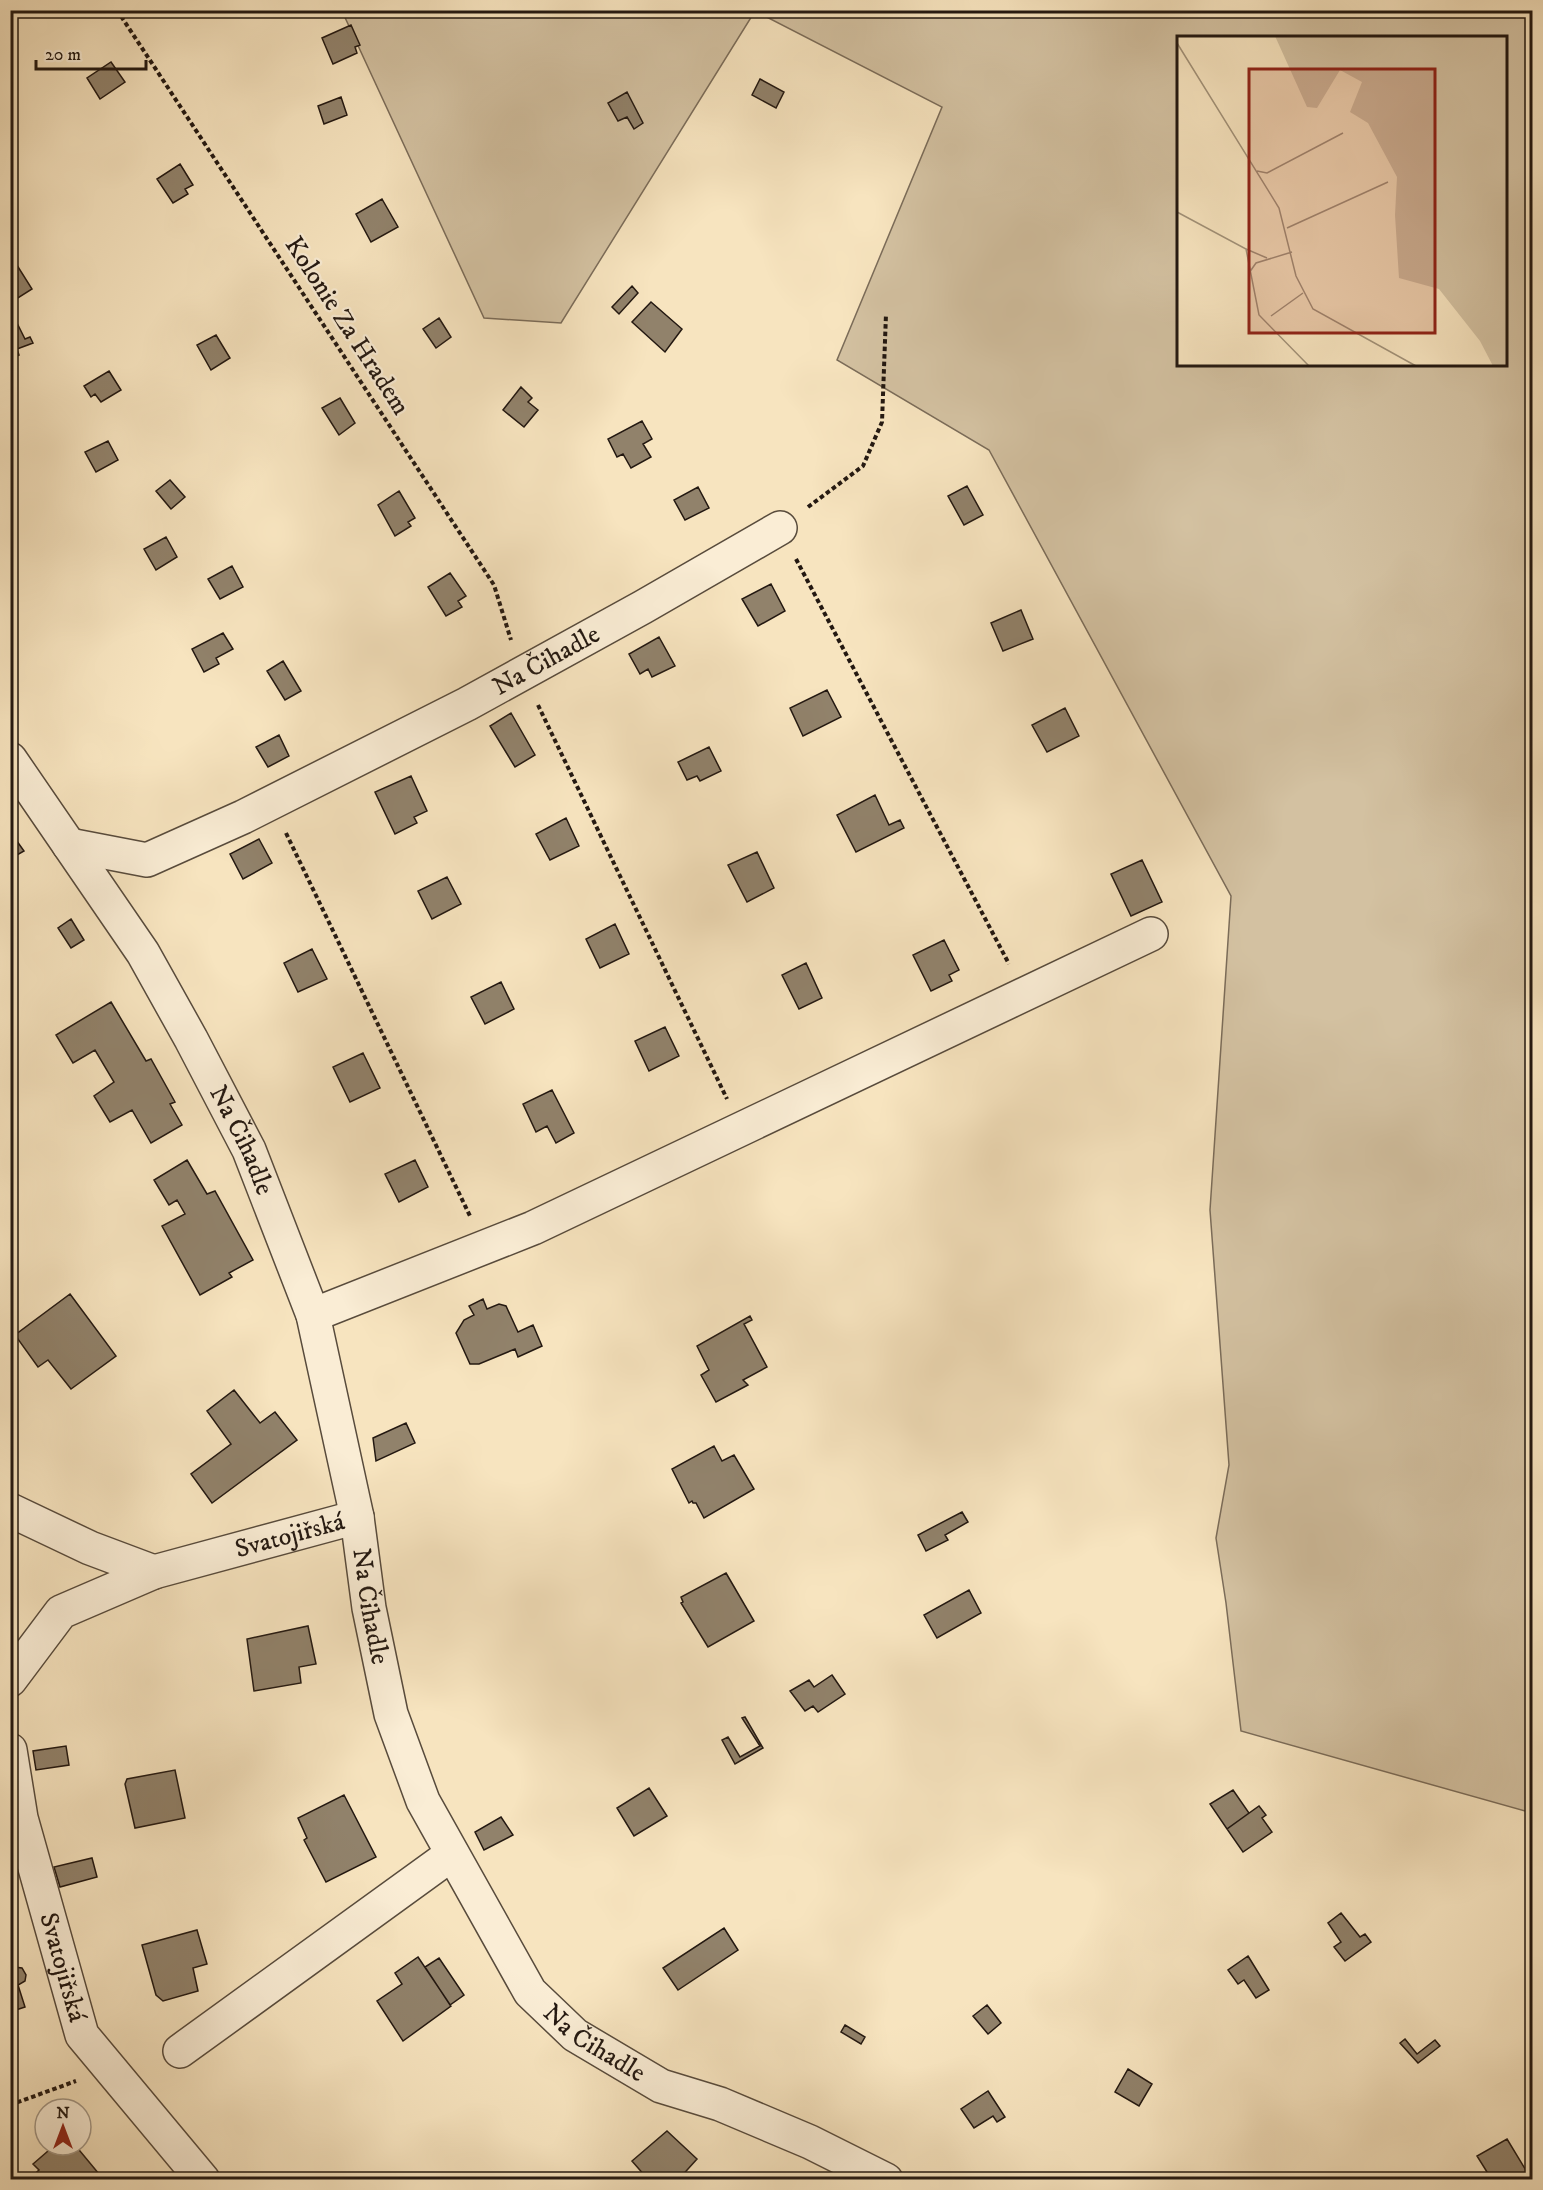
<svg xmlns="http://www.w3.org/2000/svg" width="1543" height="2190" font-family="'IM FELL DW Pica',serif">
  <rect width="100%" height="100%" fill="#f7e4bf"/>
  <filter id="stains"><feTurbulence type="fractalNoise" baseFrequency=".00333" numOctaves="4"/><feColorMatrix values="0 0 0 0 .2 0 0 0 0 .09 0 0 0 0 .02 0 0 0 .5 -.17"/></filter>
  <radialGradient id="worn" r=".72"><stop offset=".6" stop-color="#630" stop-opacity="0"/><stop offset="1" stop-color="#630" stop-opacity=".3"/></radialGradient>
  <path fill="#d3c1a1" stroke="#7b6c59" stroke-width="1.5" fill-rule="evenodd" d="M342,11H1532V1813L1241,1731L1226,1603L1216,1538L1229,1465L1210,1210L1231,896L989,450L837,360L942,107L755,11L561,323L484,318ZM1178,38H1506V364H1178Z"/>
  <path fill="#91826b" stroke="#231811" stroke-width="1.5" d="M351,25L360,45L355,47L357,53L333,64L322,38Z
    M111,62L125,82L100,99L87,78Z
    M760,79L784,92L776,108L752,95Z
    M627,92L643,123L634,129L627,117L618,121L608,103Z
    M341,97L347,115L324,124L318,106Z
    M180,164L193,185L185,189L188,194L173,203L157,179Z
    M382,199L398,227L371,242L356,214Z
    M10,254L32,289L10,303Z
    M632,286L638,293L619,314L612,307Z
    M651,302L682,329L665,352L632,322Z
    M439,318L451,337L436,348L423,329Z
    M17,323L25,339L30,337L33,343L17,349L19,355L10,359V326Z
    M216,335L230,358L211,370L197,345Z
    M109,371L121,390L101,402L95,394L91,397L84,386Z
    M521,387L532,398L528,402L538,410L524,427L503,410Z
    M340,398L355,423L339,435L322,408Z
    M642,421L652,439L643,444L651,457L631,468L623,454L617,457L608,439Z
    M108,441L118,460L96,472L85,452Z
    M170,480L185,497L171,509L156,491Z
    M967,486L983,515L964,525L948,496Z
    M698,487L709,508L685,520L674,500Z
    M399,491L415,518L408,522L411,526L395,536L378,505Z
    M166,537L177,557L156,570L144,549Z
    M232,566L243,587L220,599L208,579Z
    M450,573L466,596L458,601L462,607L446,616L428,587Z
    M771,584L785,611L758,626L742,599Z
    M1021,610L1033,639L1003,651L991,623Z
    M223,633L233,649L216,658L219,664L204,672L192,649Z
    M659,637L675,666L652,677L648,669L640,674L629,654Z
    M283,661L301,691L285,700L267,671Z
    M827,690L841,717L803,736L790,708Z
    M1065,708L1079,736L1047,752L1032,725Z
    M511,713L535,755L515,767L490,726Z
    M279,735L289,756L268,767L256,747Z
    M709,747L721,771L700,781L697,776L687,780L678,762Z
    M411,776L427,811L414,817L417,823L395,834L375,792Z
    M875,795L889,825L900,820L904,828L856,852L837,815Z
    M566,818L579,846L550,860L536,834Z
    M14,837L24,851L10,859V839Z
    M259,839L272,863L243,879L230,854Z
    M757,852L774,888L747,902L728,865Z
    M1142,860L1162,902L1131,916L1111,874Z
    M447,877L461,904L432,919L418,891Z
    M71,919L84,940L71,948L58,928Z
    M615,924L629,954L600,968L586,939Z
    M944,940L959,970L949,975L952,981L931,991L913,955Z
    M312,949L327,979L298,992L284,963Z
    M806,963L822,998L799,1009L782,975Z
    M501,982L514,1009L485,1024L471,997Z
    M111,1002L146,1061L151,1059L175,1102L170,1104L182,1125L151,1143L132,1110L110,1122L94,1096L114,1082L95,1050L73,1063L56,1035Z
    M665,1027L679,1056L649,1071L635,1041Z
    M363,1053L380,1088L350,1102L333,1067Z
    M552,1090L574,1133L556,1143L547,1126L536,1132L523,1104Z
    M187,1160L207,1194L215,1191L253,1260L229,1273L232,1277L200,1295L162,1226L185,1214L177,1200L169,1205L154,1180Z
    M415,1160L428,1187L399,1202L385,1174Z
    M70,1294L116,1356L71,1389L48,1360L38,1367L15,1335Z
    M483,1299L487,1309L499,1304L506,1306L518,1332L533,1325L542,1346L518,1357L515,1349L479,1364H470L456,1333L464,1320L474,1315L469,1306Z
    M750,1316L752,1320L744,1324L767,1367L743,1380L748,1385L716,1402L701,1375L709,1370L697,1346Z
    M234,1390L260,1423L275,1412L297,1440L212,1503L191,1474L231,1444L207,1411Z
    M406,1423L415,1443L376,1461L373,1438Z
    M714,1446L722,1461L734,1455L754,1489L704,1518L696,1503H693L692,1501L689,1503L672,1469Z
    M962,1512L968,1522L945,1535L948,1540L926,1551L918,1535Z
    M726,1573L754,1621L708,1647L681,1603L683,1602L681,1597Z
    M969,1590L981,1613L937,1638L924,1615Z
    M308,1626L316,1664L299,1667L301,1683L254,1691L247,1639Z
    M832,1675L845,1694L818,1712L813,1706L805,1711L790,1691L809,1680L814,1687Z
    M745,1717L763,1748L735,1764L722,1740L728,1737L740,1757L760,1746L742,1718Z
    M66,1746L69,1765L36,1770L33,1751Z
    M175,1770L185,1818L135,1828L125,1784L127,1779Z
    M649,1788L667,1816L634,1836L617,1808Z
    M1233,1790L1249,1813L1227,1829L1210,1804Z
    M344,1795L376,1857L326,1882L304,1840L307,1838L298,1818Z
    M1259,1806L1266,1815L1262,1818L1272,1832L1243,1852L1227,1829Z
    M501,1817L513,1835L484,1850L475,1832Z
    M92,1858L97,1877L60,1887L54,1867Z
    M1341,1913L1360,1937L1365,1934L1371,1942L1345,1961L1334,1947L1341,1942L1328,1923Z
    M724,1928L738,1950L678,1990L663,1968Z
    M197,1930L207,1964L193,1968L198,1991L163,2001L156,1995L142,1945Z
    M10,1953L14,1967L22,1968L26,1975L25,1981L18,1985L25,2007L10,2012Z
    M1248,1956L1269,1990L1256,1998L1244,1980L1238,1984L1228,1970Z
    M418,1957L451,2006L403,2041L377,2001L402,1984L395,1973Z
    M439,1958L464,1995L450,2005L425,1967Z
    M987,2005L1001,2023L988,2034L973,2016Z
    M845,2025L865,2037L861,2044L841,2032Z
    M1405,2039L1417,2054L1435,2040L1440,2046L1418,2063L1400,2043Z
    M1128,2069L1152,2084L1139,2106L1115,2092Z
    M988,2091L1005,2117L997,2122L993,2116L974,2128L961,2109Z
    M667,2131L697,2159L678,2180H644L646,2177L632,2161Z
    M1507,2139L1527,2172L1514,2180H1492L1477,2156Z
    M55,2145H59L63,2150L69,2145H75L104,2180H32L30,2178L39,2170L33,2164Z"/>
  <g fill="none" stroke-linecap="round" stroke-linejoin="round">
    <g stroke="#584b3c" stroke-width="36">
      <g id="minor">
        <path id="s1" d="M10,759L143,953L191,1039L249,1150L313,1315L357,1517L369,1608L391,1714L423,1801L530,1992L575,2035L661,2086L720,2104L810,2142L886,2180"/>
        <path id="s2" d="M69,845L147,860L243,817L467,704L643,607L780,528"/>
        <path d="M313,1315L533,1228L1151,934"/>
        <path d="M10,1510L90,1548L154,1572"/>
        <path id="s3" d="M10,1680L61,1612L154,1572L357,1517"/>
        <path id="s4" d="M10,1750L21,1818L82,2035L203,2180"/>
        <path d="M180,2051L452,1854"/>
      </g>
    </g>
    <path stroke="#231811" stroke-width="4" stroke-dasharray="4.5 3" stroke-linecap="butt" d="M117,10L494,585L511,640
      M808,507L863,466L882,422L886,314
      M796,559L1009,964
      M538,705L727,1099
      M286,833L470,1216
      M10,2105L76,2081"/>
    <use href="#minor" stroke="#faedd5" stroke-width="33"/>
  </g>
  <g text-anchor="middle" dominant-baseline="central" stroke-width="4.5" stroke-linejoin="round" paint-order="stroke">
    <g font-size="26" fill="#231811" stroke="#faedd5">
      <text transform="translate(347 326) rotate(57)">Kolonie Za Hradem</text>
      <text stroke="none"><textPath href="#s2" startOffset="526">Na Čihadle</textPath></text>
      <text stroke="none"><textPath href="#s1" startOffset="447">Na Čihadle</textPath></text>
      <text stroke="none"><textPath href="#s3" startOffset="327">Svatojiřská</textPath></text>
      <text stroke="none"><textPath href="#s1" startOffset="933">Na Čihadle</textPath></text>
      <text stroke="none"><textPath href="#s4" startOffset="224">Svatojiřská</textPath></text>
      <text stroke="none"><textPath href="#s1" startOffset="1437">Na Čihadle</textPath></text>
    </g>
  </g>
  <g transform="translate(1177 36)">
    <rect width="330" height="330" fill="#f7e4bf"/>
    <path d="M98,0H330V330H316L303,305L262,253L222,242L218,179L220,141L191,87L173,76L185,46L163,34L140,72L130,71Z" fill="#d3c1a1"/>
    <path fill="none" stroke="#a29279" stroke-width="1.5" d="M0,7L102,172L119,240L136,273L239,330M80,135L90,137L166,97M0,176L69,213L82,279L132,330M110,192L211,146M69,213L90,222M72,237L79,227L115,216M94,280L126,257"/>
    <path fill="#8f2418" fill-opacity="0.15" stroke="#8f2418" stroke-width="3" d="M72,33H258V297H72Z"/>
    <rect width="330" height="330" fill="none" stroke="#231811" stroke-width="3"/>
  </g>
  <rect width="1543" height="2190" fill="none" stroke="#f7e4bf" stroke-width="36"/>
  <rect x="12" y="12" width="1519" height="2166" fill="none" stroke="#231811" stroke-width="3"/>
  <rect x="18" y="18" width="1507" height="2154" fill="none" stroke="#231811" stroke-width="1.5"/>
  <g transform="translate(63 2127)"><circle r="28" fill="#faedd5" stroke="#a49887" stroke-width="1.5"/>
  <path d="M0-4.5L10 22L0 15L-10 22Z" fill="#8f2418"/>
  <text y="-9" font-size="16" font-weight="bold" text-anchor="middle" fill="#231811">N</text>
  </g>
  <path d="M36 60v9h110v-9" fill="none" stroke="#231811" stroke-width="3"/>
  <text x="45" y="60" font-size="18" fill="#231811" stroke="#faedd5" stroke-width="4.5" paint-order="stroke">20 m</text>
  <rect width="100%" height="100%" filter="url(#stains)"/>
  <rect width="100%" height="100%" fill="url(#worn)"/>
</svg>
